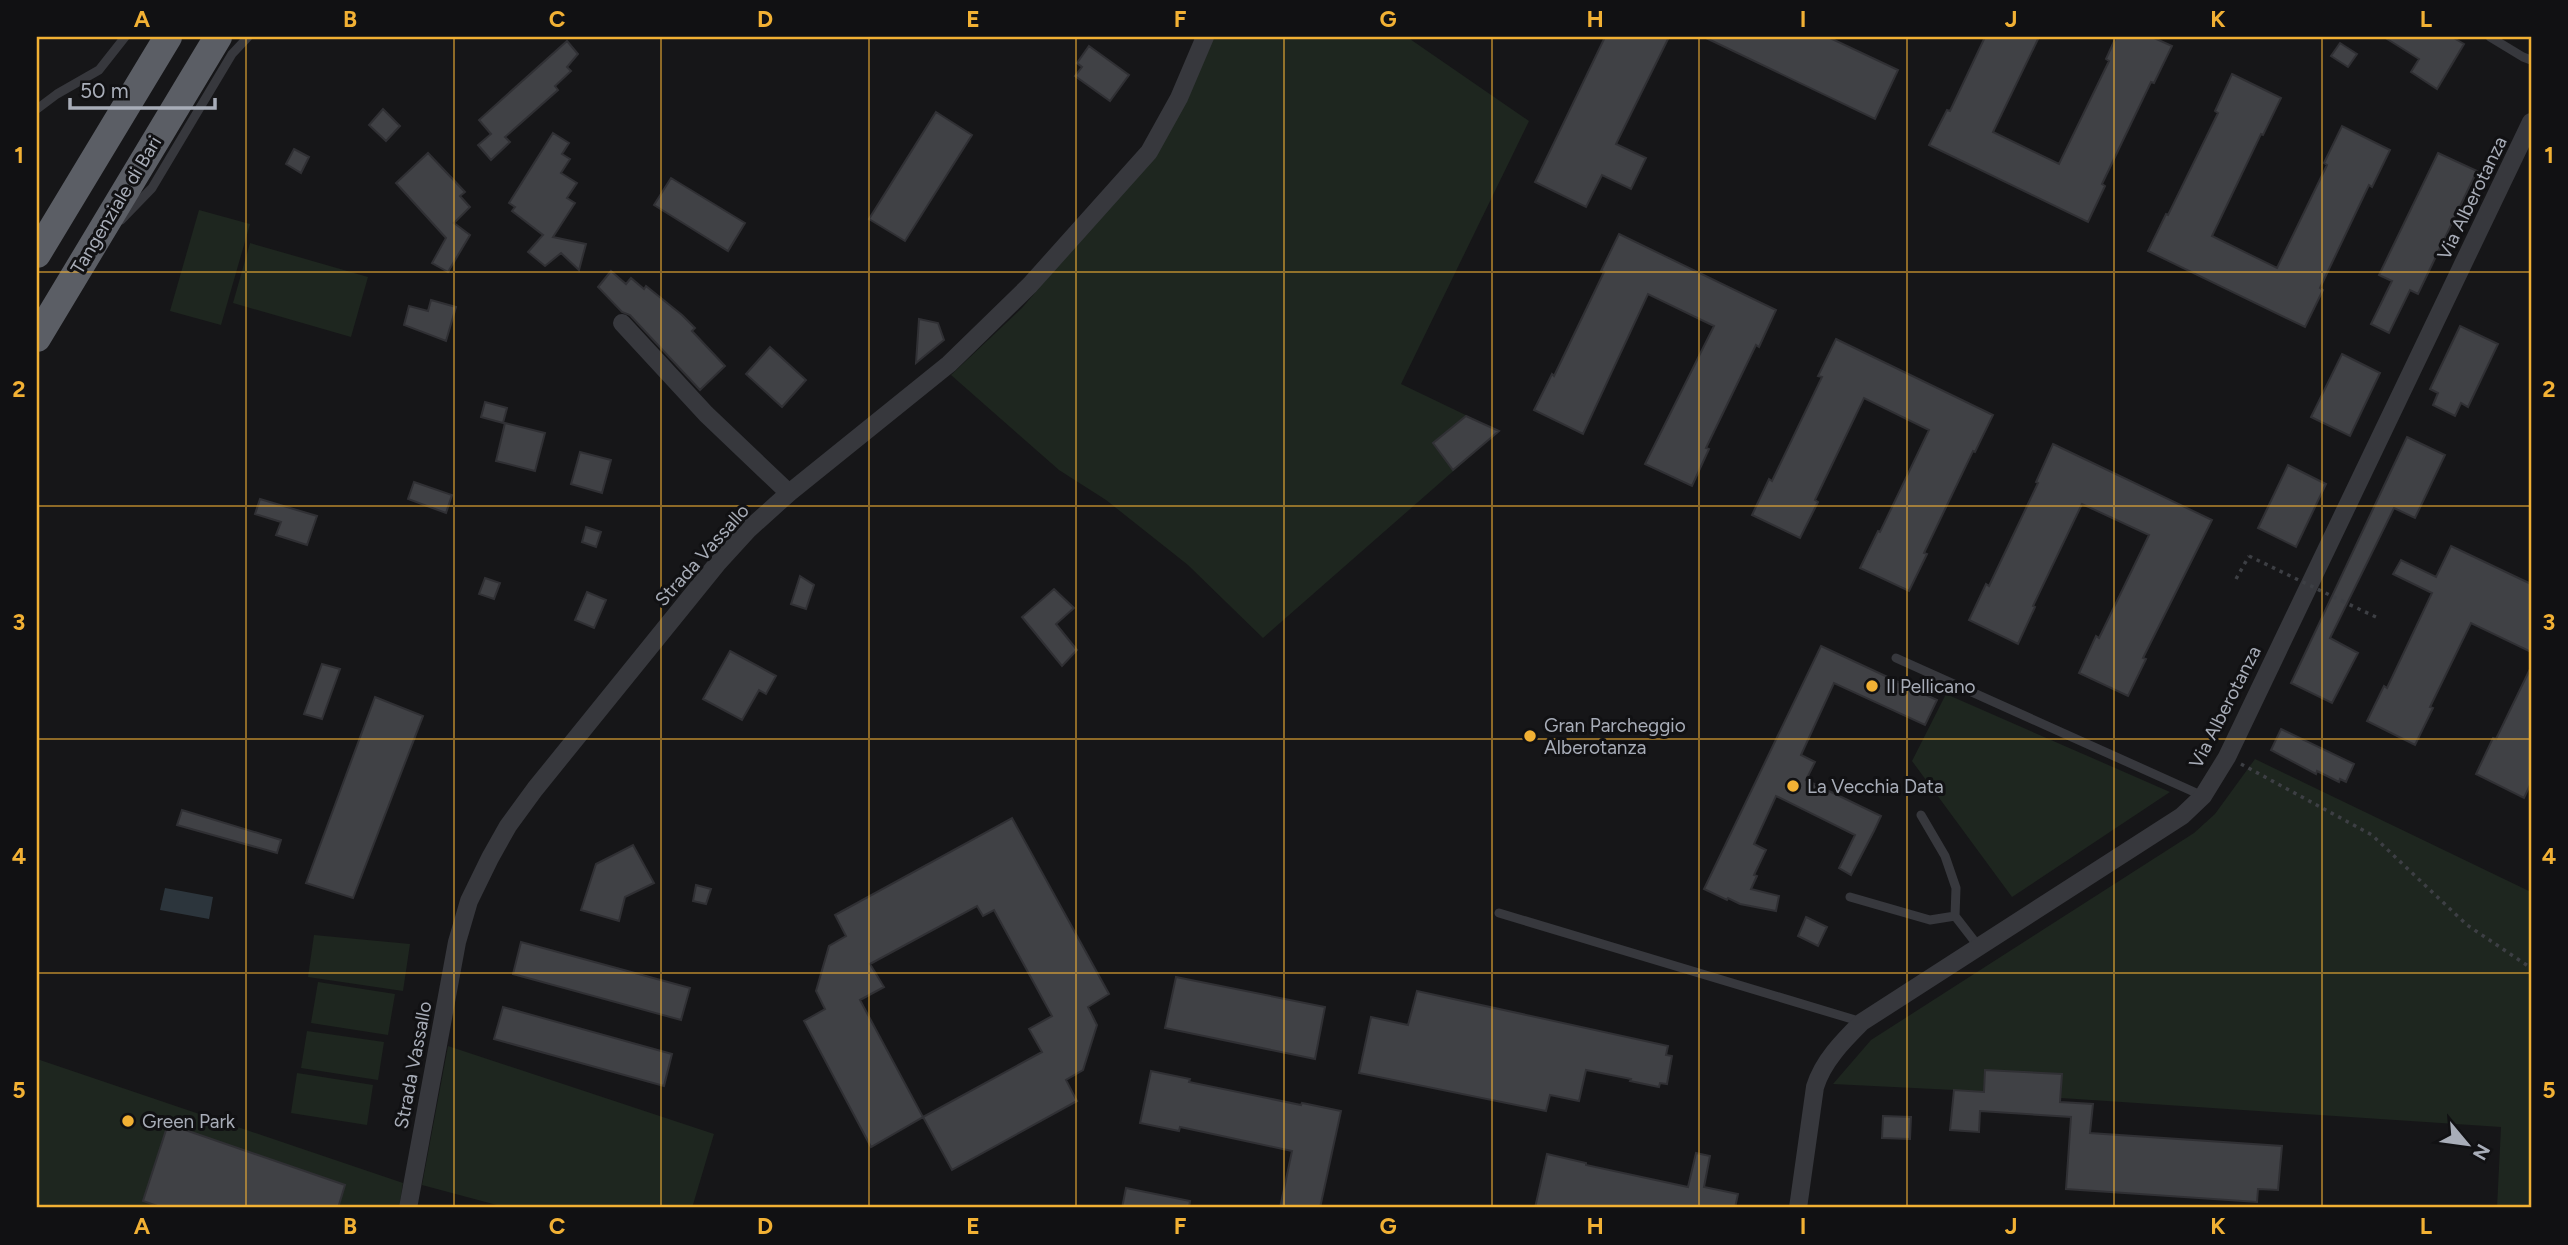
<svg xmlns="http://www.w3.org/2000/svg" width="2568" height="1245" font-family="Figtree,sans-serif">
  <rect width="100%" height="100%" fill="#161618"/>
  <path fill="#1e261f" d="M1211,37H1407L1529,121L1401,384L1499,431L1263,638L1188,565L1106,500L1059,470L951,375L1022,308L1111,204Z
    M199,210L250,224L221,325L170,311Z
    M250,243L368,277L351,337L233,303Z
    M1946,694L2170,792L2012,897L1912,761Z
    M2255,759L2531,892V1208H2497L2501,1127L2061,1098L2062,1074L1985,1070L1983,1094L1954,1090L1833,1084L1871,1040L2194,833L2215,814Z
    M314,935L410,944L403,991L308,977Z
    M318,982L395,994L388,1035L311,1023Z
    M307,1031L384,1042L378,1080L301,1068Z
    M448,1046L714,1134L692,1208H508L422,1185Z
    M37,1059L403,1183L399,1208H37Z
    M297,1073L373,1085L367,1125L291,1113Z"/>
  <path fill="#2c353c" d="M165,888L213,897L209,919L160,910Z"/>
  <path fill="#404145" stroke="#303034" stroke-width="2" d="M1605,37H1669L1616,144L1646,158L1631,189L1602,175L1586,207L1535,182Z
    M1704,37H1828L1898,70L1875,119Z
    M1985,37H2039L1993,132L2059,164L2109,61L2106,59L2116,37H2152L2172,46L2154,83L2151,82L2102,184L2105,186L2088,222L1929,145L1947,110L1950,111Z
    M2384,37H2452L2464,44L2437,89L2411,72L2419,59Z
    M567,41L578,54L567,67L571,71L555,86L558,90L505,137L510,142L491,160L478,145L491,134L479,120Z
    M2340,43L2357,54L2348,67L2331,56Z
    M1089,46L1129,75L1110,101L1075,76L1082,67L1077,63Z
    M2232,74L2281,98L2263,135L2261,134L2212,236L2277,268L2327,165L2324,163L2342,126L2390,150L2372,187L2369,185L2320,288L2323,290L2305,327L2148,251L2166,214L2168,215L2218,113L2215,111Z
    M383,109L400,126L386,141L369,125Z
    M936,112L972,135L905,241L869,219Z
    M553,133L569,143L562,154L570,159L561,173L577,183L567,198L575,203L553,237L586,244L579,270L561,253L545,266L528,252L543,235L512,211L515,207L509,203Z
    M294,149L309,157L301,173L286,164Z
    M428,153L465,192L460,196L470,207L454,223L470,235L448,272L432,263L446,238L396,183Z
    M2438,153L2477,171L2418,294L2410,290L2389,333L2371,324L2392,281L2379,275Z
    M671,178L745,223L728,251L654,205Z
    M1619,234L1776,310L1759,347L1756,345L1706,448L1709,449L1692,486L1645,464L1714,326L1648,294L1583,434L1534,410L1552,374L1554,376L1604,272L1601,271Z
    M611,271L626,284L631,278L644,289L646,286L682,315L695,328L692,331L725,366L700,390L630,315L622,312L598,287Z
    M431,300L456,307L446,341L404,325L409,306L428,311Z
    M919,319L938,323L944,340L916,363Z
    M2460,326L2498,344L2468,407L2461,403L2455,416L2433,405L2438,393L2430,389Z
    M1836,339L1993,415L1975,452L1973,451L1924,553L1927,554L1909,591L1860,568L1878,531L1880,532L1929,430L1864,398L1815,500L1818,502L1800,538L1752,515L1769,479L1772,481L1822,377L1818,376Z
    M770,347L806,380L782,407L746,374Z
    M2342,354L2380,373L2350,436L2311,417Z
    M485,402L507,408L503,423L481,417Z
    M1466,416L1499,431L1453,470L1433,443Z
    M505,423L545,433L535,471L496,461Z
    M2407,437L2445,455L2415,518L2394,508L2330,638L2358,653L2332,703L2291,683Z
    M2053,444L2212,520L2143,658L2146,659L2128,696L2079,673L2096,636L2099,638L2149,535L2082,504L2033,606L2035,607L2018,644L1969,620L1986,584L1989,586L2038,483L2036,482Z
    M580,452L611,460L602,493L571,484Z
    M2288,465L2326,484L2296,547L2258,528Z
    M414,482L452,495L446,513L408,499Z
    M260,499L317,516L307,545L276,535L281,522L255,514Z
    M586,527L601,532L596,547L582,542Z
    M2451,546L2531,584V652L2471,623L2430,707L2433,708L2415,745L2367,721L2384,686L2387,688L2432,593L2393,574L2401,560L2436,577Z
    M800,576L814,585L806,609L791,604Z
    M485,578L500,583L494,599L479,594Z
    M1054,589L1074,608L1056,624L1077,650L1062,666L1022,617Z
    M587,592L606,600L594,628L575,620Z
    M1821,646L1937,700L1925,725L1834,683L1801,755L1815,762L1806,780L1881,816L1874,831L1851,875L1839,868L1855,835L1776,796L1754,844L1766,850L1754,875L1757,876L1751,889L1779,896L1776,911L1740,904L1728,898L1727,900L1704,889Z
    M730,651L776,676L766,694L759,690L742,720L703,699Z
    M322,664L340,669L322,719L304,714Z
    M2531,667V783L2524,798L2476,774L2493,738L2496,739Z
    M375,697L423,716L353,898L306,883Z
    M2281,729L2354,764L2346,782L2340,779L2339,782L2317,771L2316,774L2271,750Z
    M182,810L281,840L277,853L177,825Z
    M1012,818L1109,994L1088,1007L1097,1025L1083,1070L1066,1080L1077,1101L952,1170L923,1117L1042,1052L1029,1029L1052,1016L994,910L983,916L977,906L870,964L884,987L860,1000L923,1117L871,1147L804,1021L825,1009L816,991L829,946L846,936L835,915Z
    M633,845L654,883L625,897L619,921L581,910L596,864Z
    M696,885L711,889L706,904L693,901Z
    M1806,917L1827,927L1818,946L1798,936Z
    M521,942L690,988L681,1020L513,974Z
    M1176,977L1325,1007L1315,1059L1165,1028Z
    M1417,991L1668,1046L1666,1055L1672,1056L1667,1084L1660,1083L1659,1087L1630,1081L1631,1079L1586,1070L1579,1101L1550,1095L1546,1111L1359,1073L1371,1017L1408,1025Z
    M503,1007L672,1054L664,1086L494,1039Z
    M1985,1070L2062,1074L2060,1102L2093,1104L2090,1133L2282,1146L2278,1190L2258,1189L2257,1202L2066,1189L2071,1117L1980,1111L1979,1132L1950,1130L1954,1090L1984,1092Z
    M1151,1071L1190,1079L1189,1082L1301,1105L1302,1103L1341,1111L1320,1208H1280L1292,1151L1180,1127L1179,1131L1140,1123Z
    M1883,1116L1911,1117L1910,1139L1882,1138Z
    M168,1124L345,1185L338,1208H163L143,1201Z
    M1696,1153L1710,1156L1704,1187L1738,1194L1735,1208H1535L1547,1154L1586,1163V1165L1688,1187Z
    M1126,1188L1190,1201L1189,1208H1122Z"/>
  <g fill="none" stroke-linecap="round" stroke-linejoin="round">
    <path stroke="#3d3f44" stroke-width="3.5" stroke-dasharray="3.5 5" stroke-linecap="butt" d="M2236,579L2249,556
      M2342,601L2376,617
      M2241,764L2372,835L2467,925L2531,968"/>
    <path stroke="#37383d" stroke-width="9" d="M2490,37L2523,57L2531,60
      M37,109L57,94L99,70L125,37
      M121,220L152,188L232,54L248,37
      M1896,658L2203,796
      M1921,815L1945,856L1956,888L1955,916L1979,947
      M1850,897L1930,920L1955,916
      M1499,913L1862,1022"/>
    <path stroke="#37383d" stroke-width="18" d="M622,323L706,414L789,493
      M408,1208L457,942L469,901L490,858L508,826L535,789L717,564L749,529L789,493L949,364L1030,285L1149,152L1179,98L1205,37
      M1798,1208L1815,1087C1823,1061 1843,1041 1862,1022L2182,816L2203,796L2227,757L2531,122"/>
    <path stroke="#5b5e65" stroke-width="28" d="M37,254L168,37
      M37,338L218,37"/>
    <path stroke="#3d3f44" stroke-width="3.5" stroke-dasharray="3.5 5" stroke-linecap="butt" d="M2249,556L2342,601"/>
  </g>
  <path fill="none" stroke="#f2b134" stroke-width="2" stroke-opacity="0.55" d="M246,37V1208M454,37V1208M661,37V1208M869,37V1208M1076,37V1208M1284,37V1208M1492,37V1208M1699,37V1208M1907,37V1208M2114,37V1208M2322,37V1208M37,272H2531M37,506H2531M37,739H2531M37,973H2531"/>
  <g fill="#f2b134" stroke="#111113" stroke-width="2.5">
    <circle cx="1872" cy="686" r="7"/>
    <circle cx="1530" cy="736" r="7"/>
    <circle cx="1793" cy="786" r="7"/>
    <circle cx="128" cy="1121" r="7"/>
  </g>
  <g text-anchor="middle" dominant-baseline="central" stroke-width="6" stroke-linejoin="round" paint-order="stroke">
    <g font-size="19" fill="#a8adb8" stroke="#111113">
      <text transform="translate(2472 198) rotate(-64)">Via Alberotanza</text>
      <text transform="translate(116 205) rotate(-59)">Tangenziale di Bari</text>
      <text transform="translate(702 555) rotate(-48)">Strada Vassallo</text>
      <text transform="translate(2225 707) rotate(-63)">Via Alberotanza</text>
      <text transform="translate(413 1065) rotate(-79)">Strada Vassallo</text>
    </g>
    <g font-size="19" fill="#a8adb8" stroke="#111113" text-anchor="start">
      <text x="1886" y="686">Il Pellicano</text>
      <text x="1544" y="725">Gran Parcheggio<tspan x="1544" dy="22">Alberotanza</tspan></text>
      <text x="1807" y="786">La Vecchia Data</text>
      <text x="142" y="1121">Green Park</text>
    </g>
  </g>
  <rect width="2568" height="1245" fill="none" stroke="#111113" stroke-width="77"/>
  <g transform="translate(2467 1144) rotate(119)" stroke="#111113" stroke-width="5" paint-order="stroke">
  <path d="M0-5L12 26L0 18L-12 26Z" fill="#a8adb8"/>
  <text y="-10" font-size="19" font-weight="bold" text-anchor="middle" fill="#a8adb8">N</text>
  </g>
  <path d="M70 98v10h145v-10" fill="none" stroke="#a8adb8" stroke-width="3.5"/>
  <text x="80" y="98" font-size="21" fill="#a8adb8" stroke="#111113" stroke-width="5" paint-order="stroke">50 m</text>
  <rect x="38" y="38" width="2492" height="1168" fill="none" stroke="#f2b134" stroke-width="2.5"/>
  <g font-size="23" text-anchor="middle" font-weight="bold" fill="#f2b134">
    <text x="142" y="27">A</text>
    <text x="350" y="27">B</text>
    <text x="557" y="27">C</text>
    <text x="765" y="27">D</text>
    <text x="973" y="27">E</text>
    <text x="1180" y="27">F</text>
    <text x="1388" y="27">G</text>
    <text x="1595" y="27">H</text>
    <text x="1803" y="27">I</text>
    <text x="2011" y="27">J</text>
    <text x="2218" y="27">K</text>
    <text x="2426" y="27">L</text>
    <text x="19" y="163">1</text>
    <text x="2549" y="163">1</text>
    <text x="19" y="397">2</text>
    <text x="2549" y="397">2</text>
    <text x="19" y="630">3</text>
    <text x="2549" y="630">3</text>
    <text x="19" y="864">4</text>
    <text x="2549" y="864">4</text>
    <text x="19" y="1098">5</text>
    <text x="2549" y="1098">5</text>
    <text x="142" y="1234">A</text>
    <text x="350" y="1234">B</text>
    <text x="557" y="1234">C</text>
    <text x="765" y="1234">D</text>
    <text x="973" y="1234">E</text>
    <text x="1180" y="1234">F</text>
    <text x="1388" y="1234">G</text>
    <text x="1595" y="1234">H</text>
    <text x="1803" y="1234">I</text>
    <text x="2011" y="1234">J</text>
    <text x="2218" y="1234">K</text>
    <text x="2426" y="1234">L</text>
  </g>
</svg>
